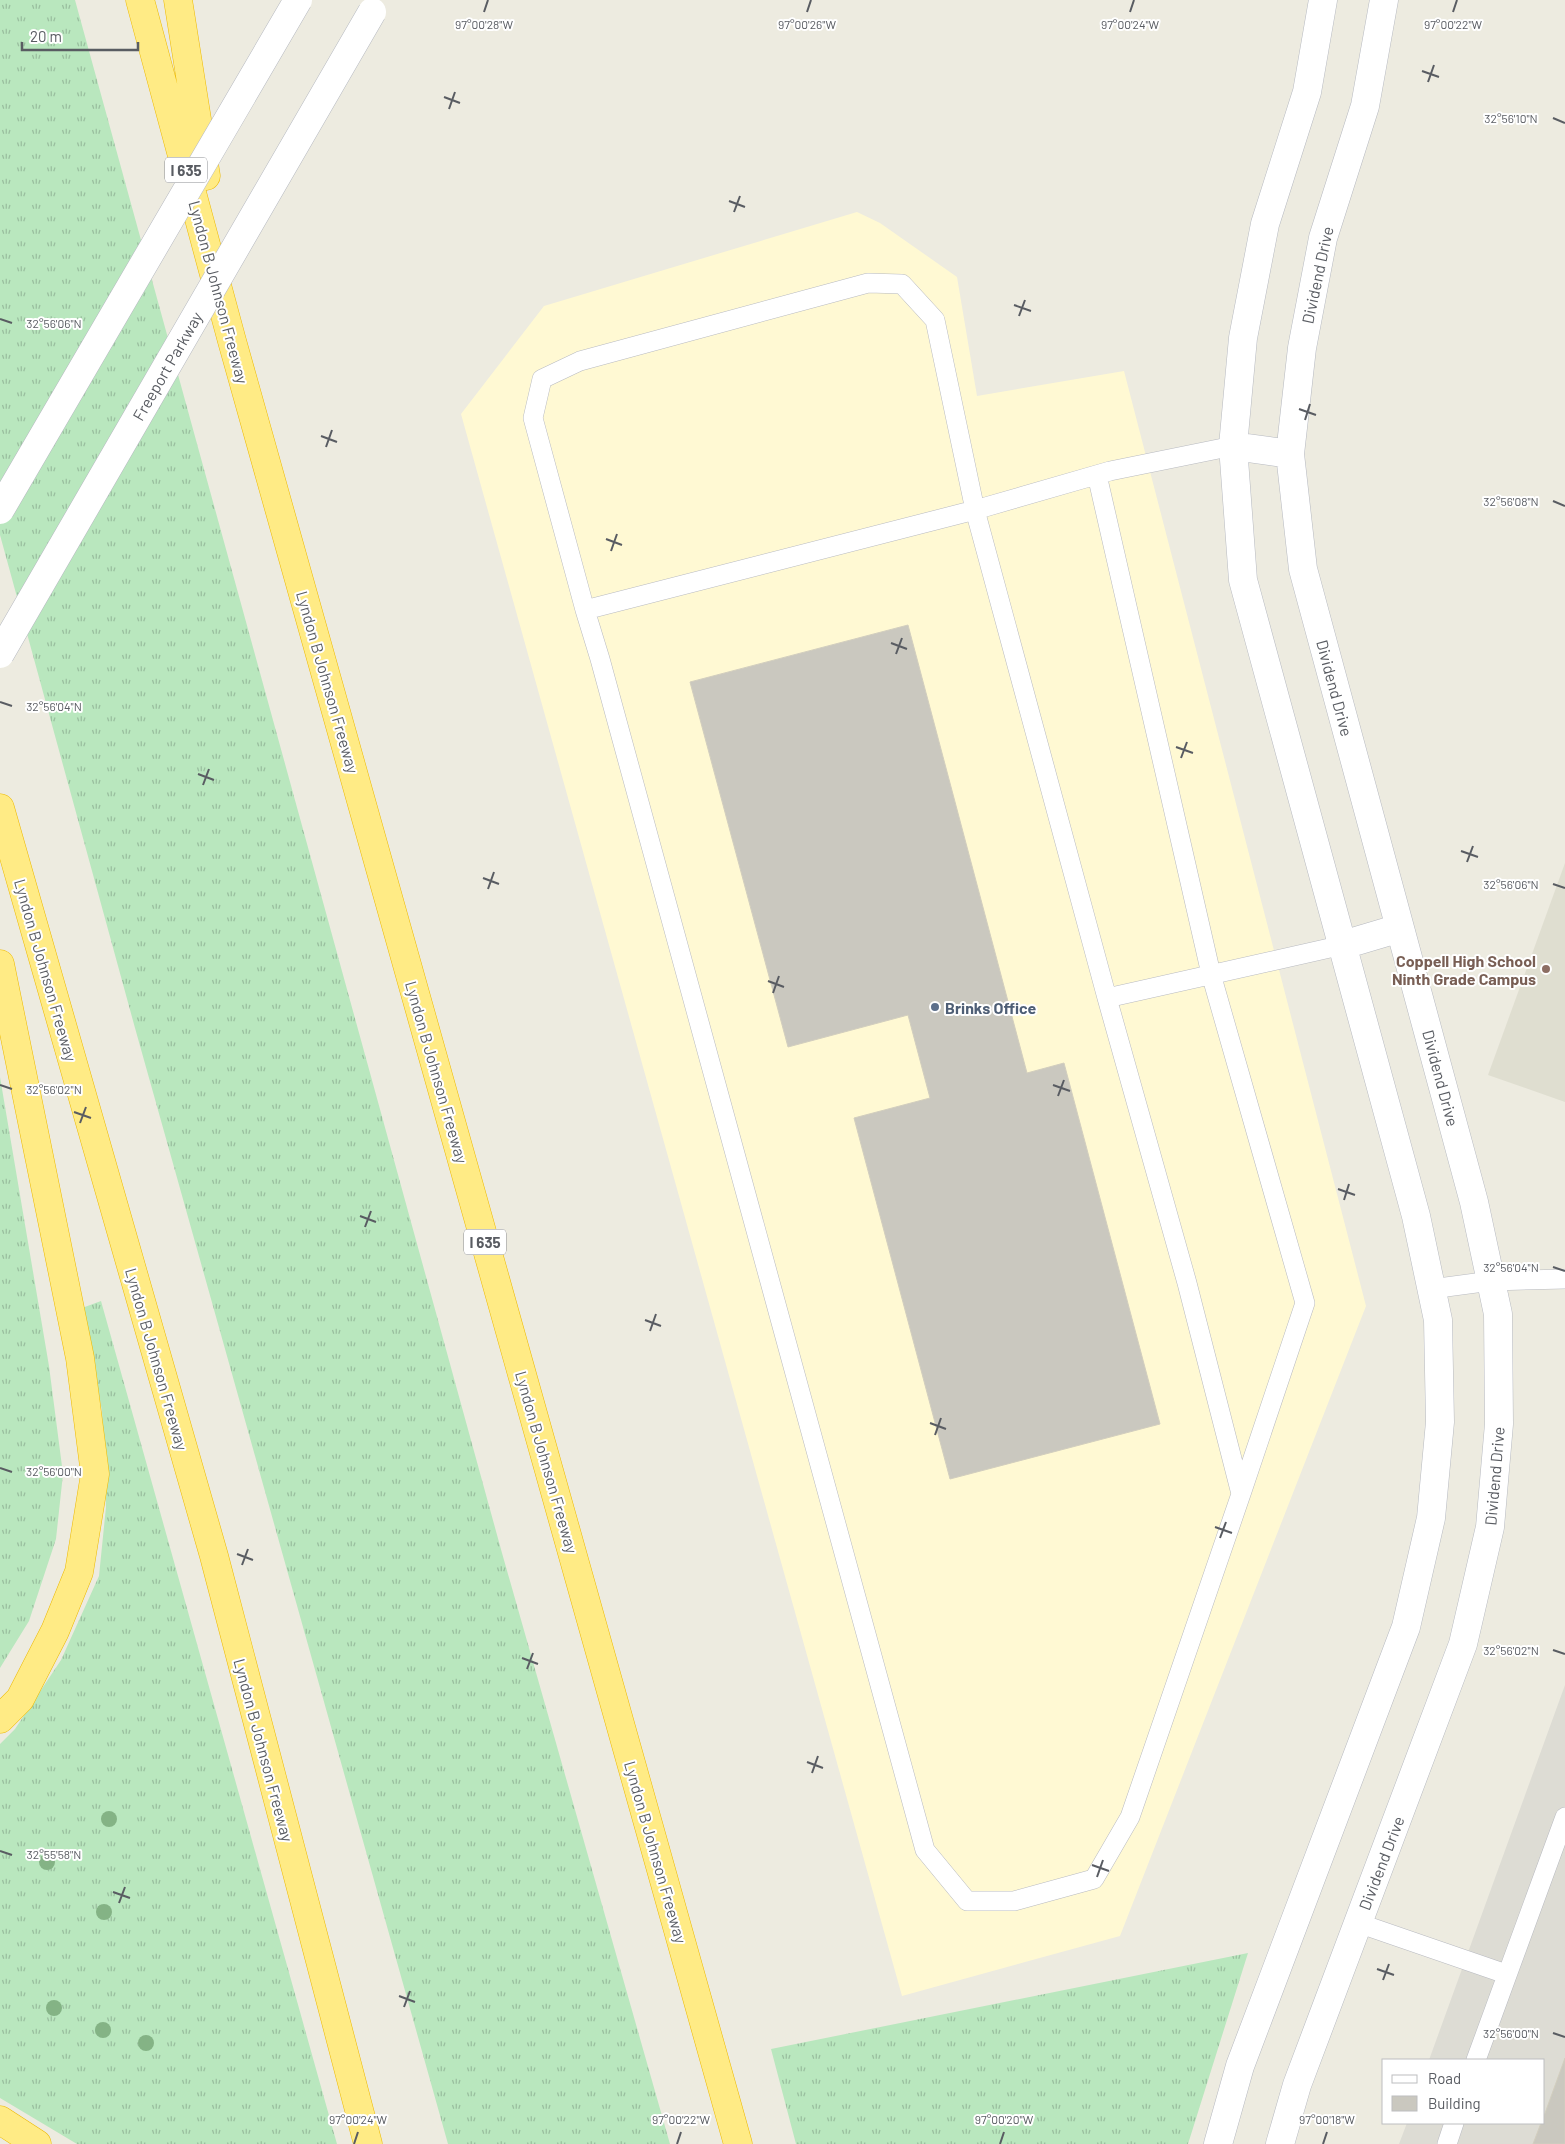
<svg xmlns="http://www.w3.org/2000/svg" width="1565" height="2144" font-family="Barlow,sans-serif">
  <defs>
    <pattern id="grass-tufts" width="24" height="20" patternUnits="userSpaceOnUse" patternTransform="scale(1.25)"><rect width="24" height="20" fill="#b9e7be"/><path d="M3 7l-1-3M5 7V3M7 7l1-3M15 17l-1-3M17 17v-4M19 17l1-3" fill="none" stroke="#99be9e"/></pattern>
  </defs>
  <rect width="100%" height="100%" fill="#edebe0"/>
  <path fill="#fff9d3" d="M857,212L880,223L957,277L977,396L1124,371L1366,1306L1120,1936L902,1996L461,414L544,306Z"/>
  <path fill="#dddcd4" d="M1565,1685V2144H1399L1407,2123H1544V2060H1429Z"/>
  <path fill="#dfded0" d="M1565,863V1102L1488,1075Z"/>
  <path fill="url(#grass-tufts)" d="M0,0H75L502,1553L670,2144H448L135,1028L0,535Z
    M0,1077L49,1366L63,1474L56,1539L29,1621L0,1668Z
    M101,1301L337,2144H77L0,2098V1744L15,1729L61,1660L99,1576L106,1507L102,1411L82,1308Z
    M1248,1953L1188,2144H796L771,2049Z"/>
  <path fill="#cac8bf" stroke="#d2cebe" d="M908,625L1027,1073L1064,1063L1160,1424L950,1479L854,1118L930,1098L908,1015L788,1047L690,682Z
    M1565,2058V2144H1533L1541,2123H1544V2116Z"/>
  <g fill="none" stroke-linecap="round" stroke-linejoin="round">
    <g stroke="#b8bac0" stroke-width="20">
      <path id="lane" d="M1097,475L1211,974L1305,1303L1241,1494
        M585,610L533,418L542,379L580,361L868,283L902,284L935,320L975,510L1110,471L1233,446
        M1107,998L1187,1283L1241,1494L1130,1817L1094,1879L1014,1901H967L925,1850L600,659L585,610L975,510L1107,998L1343,945
        M1431,1289L1491,1281L1565,1279
        M1358,1923L1506,1974
        M1476,2060L1565,1817
        M1447,2144L1454,2123"/>
    </g>
    <g stroke="#b6b9c0" stroke-width="29">
      <path id="secondary" d="M1233,446L1290,454
        M1343,945L1400,928
        M1218,2144L1240,2066L1406,1627L1431,1518L1440,1422L1438,1320L1416,1216L1243,580L1233,446L1243,338L1265,224L1307,92L1323,0
        M1280,2144L1297,2085L1463,1644L1490,1527L1499,1424L1498,1314L1474,1202L1303,569L1290,454L1302,348L1323,238L1365,106L1384,0"/>
    </g>
    <g stroke="#edb900" stroke-width="29">
      <path id="highway" d="M140,0L232,341L738,2144
        M178,0L206,176
        M0,808L214,1556L368,2144
        M0,964L80,1358L95,1474L79,1572L55,1631L20,1699L0,1719
        M0,2120L37,2144"/>
    </g>
    <use href="#lane" stroke="#fff" stroke-width="19"/>
    <use href="#secondary" stroke="#fff" stroke-width="28"/>
    <use href="#highway" stroke="#ffeb85" stroke-width="28"/>
    <g stroke="#b6b9c0" stroke-width="29" stroke-linecap="butt">
      <path id="secondary-bridge" d="M0,510L298,0
        M0,654L372,12"/>
    </g>
    <use href="#secondary-bridge" stroke="#fff" stroke-width="28"/>
  </g>
  <g fill="#84b385">
    <circle cx="109" cy="1819" r="8"/>
    <circle cx="47" cy="1862" r="8"/>
    <circle cx="104" cy="1912" r="8"/>
    <circle cx="54" cy="2008" r="8"/>
    <circle cx="103" cy="2030" r="8"/>
    <circle cx="146" cy="2043" r="8"/>
  </g>
  <path fill="none" stroke="#595c62" stroke-width="2" d="M484,12L488,0M807,12L811,0M1130,12L1134,0M1453,12L1457,0M1422,71L1439,77M1428,82L1434,65M444,97L460,103M449,109L455,92M1553,118L1565,123M729,201L745,207M734,212L740,196M1014,305L1031,311M1019,316L1025,300M0,319L12,323M1299,409L1316,415M1305,420L1310,404M321,436L337,442M326,447L332,430M1553,501L1565,506M606,539L622,545M611,551L617,534M891,643L907,649M896,654L902,638M0,702L12,706M1176,747L1193,753M1181,758L1187,742M198,774L214,780M203,785L209,769M1461,851L1478,857M1467,862L1473,846M483,878L499,884M1553,884L1565,888M488,889L494,872M768,981L784,987M773,993L779,976M0,1085L12,1089M1053,1085L1070,1091M1058,1096L1064,1080M74,1112L91,1118M80,1123L86,1107M1338,1189L1355,1195M1344,1200L1349,1184M360,1216L376,1222M365,1227L371,1211M1553,1267L1565,1271M645,1320L661,1326M650,1331L656,1314M930,1423L946,1429M935,1435L941,1418M0,1468L12,1472M1215,1527L1232,1533M1220,1538L1226,1522M237,1554L253,1560M242,1565L248,1549M1553,1650L1565,1654M522,1658L538,1664M527,1669L533,1653M807,1762L823,1768M812,1773L818,1756M0,1851L12,1855M1092,1865L1109,1871M1097,1877L1103,1860M113,1892L130,1898M119,1903L125,1887M1377,1969L1394,1975M1383,1980L1389,1964M399,1996L415,2002M404,2007L410,1991M1553,2033L1565,2037M354,2144L358,2132M677,2144L681,2132M1000,2144L1004,2132M1323,2144L1327,2132"/>
  <circle fill="#8d6e63" stroke="#fff" stroke-width="2" cx="1546" cy="969" r="5"/>
  <circle fill="#5c6f8a" stroke="#fff" stroke-width="2" cx="935" cy="1007" r="5"/>
  <g text-anchor="middle" dominant-baseline="central" stroke-width="4" stroke-linejoin="round" paint-order="stroke">
    <g fill="#fff" stroke="#8b8d91" stroke-width="1">
      <rect x="165" y="157.5" width="42" height="25" rx="4"/>
      <rect x="464" y="1229.5" width="42" height="25" rx="4"/>
    </g>
    <g font-size="15" font-weight="bold" fill="#595c62">
      <text x="186" y="170">I 635</text>
      <text x="485" y="1242">I 635</text>
    </g>
    <g font-size="16" fill="#595c62" stroke="#fff">
      <text transform="translate(1317 275) rotate(-78)">Dividend Drive</text>
      <text transform="translate(219 292) rotate(75)">Lyndon B Johnson Freeway</text>
      <text transform="translate(167 366) rotate(-60)">Freeport Parkway</text>
      <text transform="translate(328 682) rotate(74)">Lyndon B Johnson Freeway</text>
      <text transform="translate(1335 688) rotate(75)">Dividend Drive</text>
      <text transform="translate(46 970) rotate(74)">Lyndon B Johnson Freeway</text>
      <text transform="translate(437 1072) rotate(74)">Lyndon B Johnson Freeway</text>
      <text transform="translate(1441 1078) rotate(75)">Dividend Drive</text>
      <text transform="translate(157 1359) rotate(74)">Lyndon B Johnson Freeway</text>
      <text transform="translate(547 1462) rotate(74)">Lyndon B Johnson Freeway</text>
      <text transform="translate(1494 1476) rotate(-85)">Dividend Drive</text>
      <text transform="translate(264 1750) rotate(75)">Lyndon B Johnson Freeway</text>
      <text transform="translate(656 1852) rotate(74)">Lyndon B Johnson Freeway</text>
      <text transform="translate(1381 1863) rotate(-69)">Dividend Drive</text>
    </g>
    <g font-size="16" font-weight="bold" fill="#785e54" stroke="#fff" text-anchor="end">
      <text x="1536" y="960">Coppell High School<tspan x="1536" dy="18">Ninth Grade Campus</tspan></text>
    </g>
    <g font-size="16" font-weight="bold" fill="#4e5e75" stroke="#fff" text-anchor="start">
      <text x="945" y="1007">Brinks Office</text>
    </g>
  </g>
  <g font-size="12" text-anchor="middle" fill="#595c62" stroke="#fff" stroke-width="4" stroke-linejoin="round" paint-order="stroke">
    <text x="484" y="29">97°00'28"W</text>
    <text x="807" y="29">97°00'26"W</text>
    <text x="1130" y="29">97°00'24"W</text>
    <text x="1453" y="29">97°00'22"W</text>
    <text x="1511" y="123">32°56'10"N</text>
    <text x="54" y="328">32°56'06"N</text>
    <text x="1511" y="506">32°56'08"N</text>
    <text x="54" y="711">32°56'04"N</text>
    <text x="1511" y="889">32°56'06"N</text>
    <text x="54" y="1094">32°56'02"N</text>
    <text x="1511" y="1272">32°56'04"N</text>
    <text x="54" y="1476">32°56'00"N</text>
    <text x="1511" y="1655">32°56'02"N</text>
    <text x="54" y="1859">32°55'58"N</text>
    <text x="1511" y="2038">32°56'00"N</text>
    <text x="358" y="2124">97°00'24"W</text>
    <text x="681" y="2124">97°00'22"W</text>
    <text x="1004" y="2124">97°00'20"W</text>
    <text x="1327" y="2124">97°00'18"W</text>
  </g>
  <rect x="1382" y="2059" width="162" height="65" fill="#ffffff" stroke="#bdbec0"/>
  <rect x="1392" y="2075" width="25" height="8" fill="#ffffff" stroke="#bdbec0"/>
  <text x="1428" y="2084" font-size="15" fill="#595c62">Road</text>
  <rect x="1392" y="2096" width="25" height="15" fill="#cac8bf" stroke="#bdbec0"/>
  <text x="1428" y="2109" font-size="15" fill="#595c62">Building</text>
  <path d="M22 42v8h116v-8" fill="none" stroke="#595c62" stroke-width="2.5"/>
  <text x="30" y="42" font-size="15" fill="#595c62" stroke="#ffffff" stroke-width="4" paint-order="stroke">20 m</text>
</svg>
